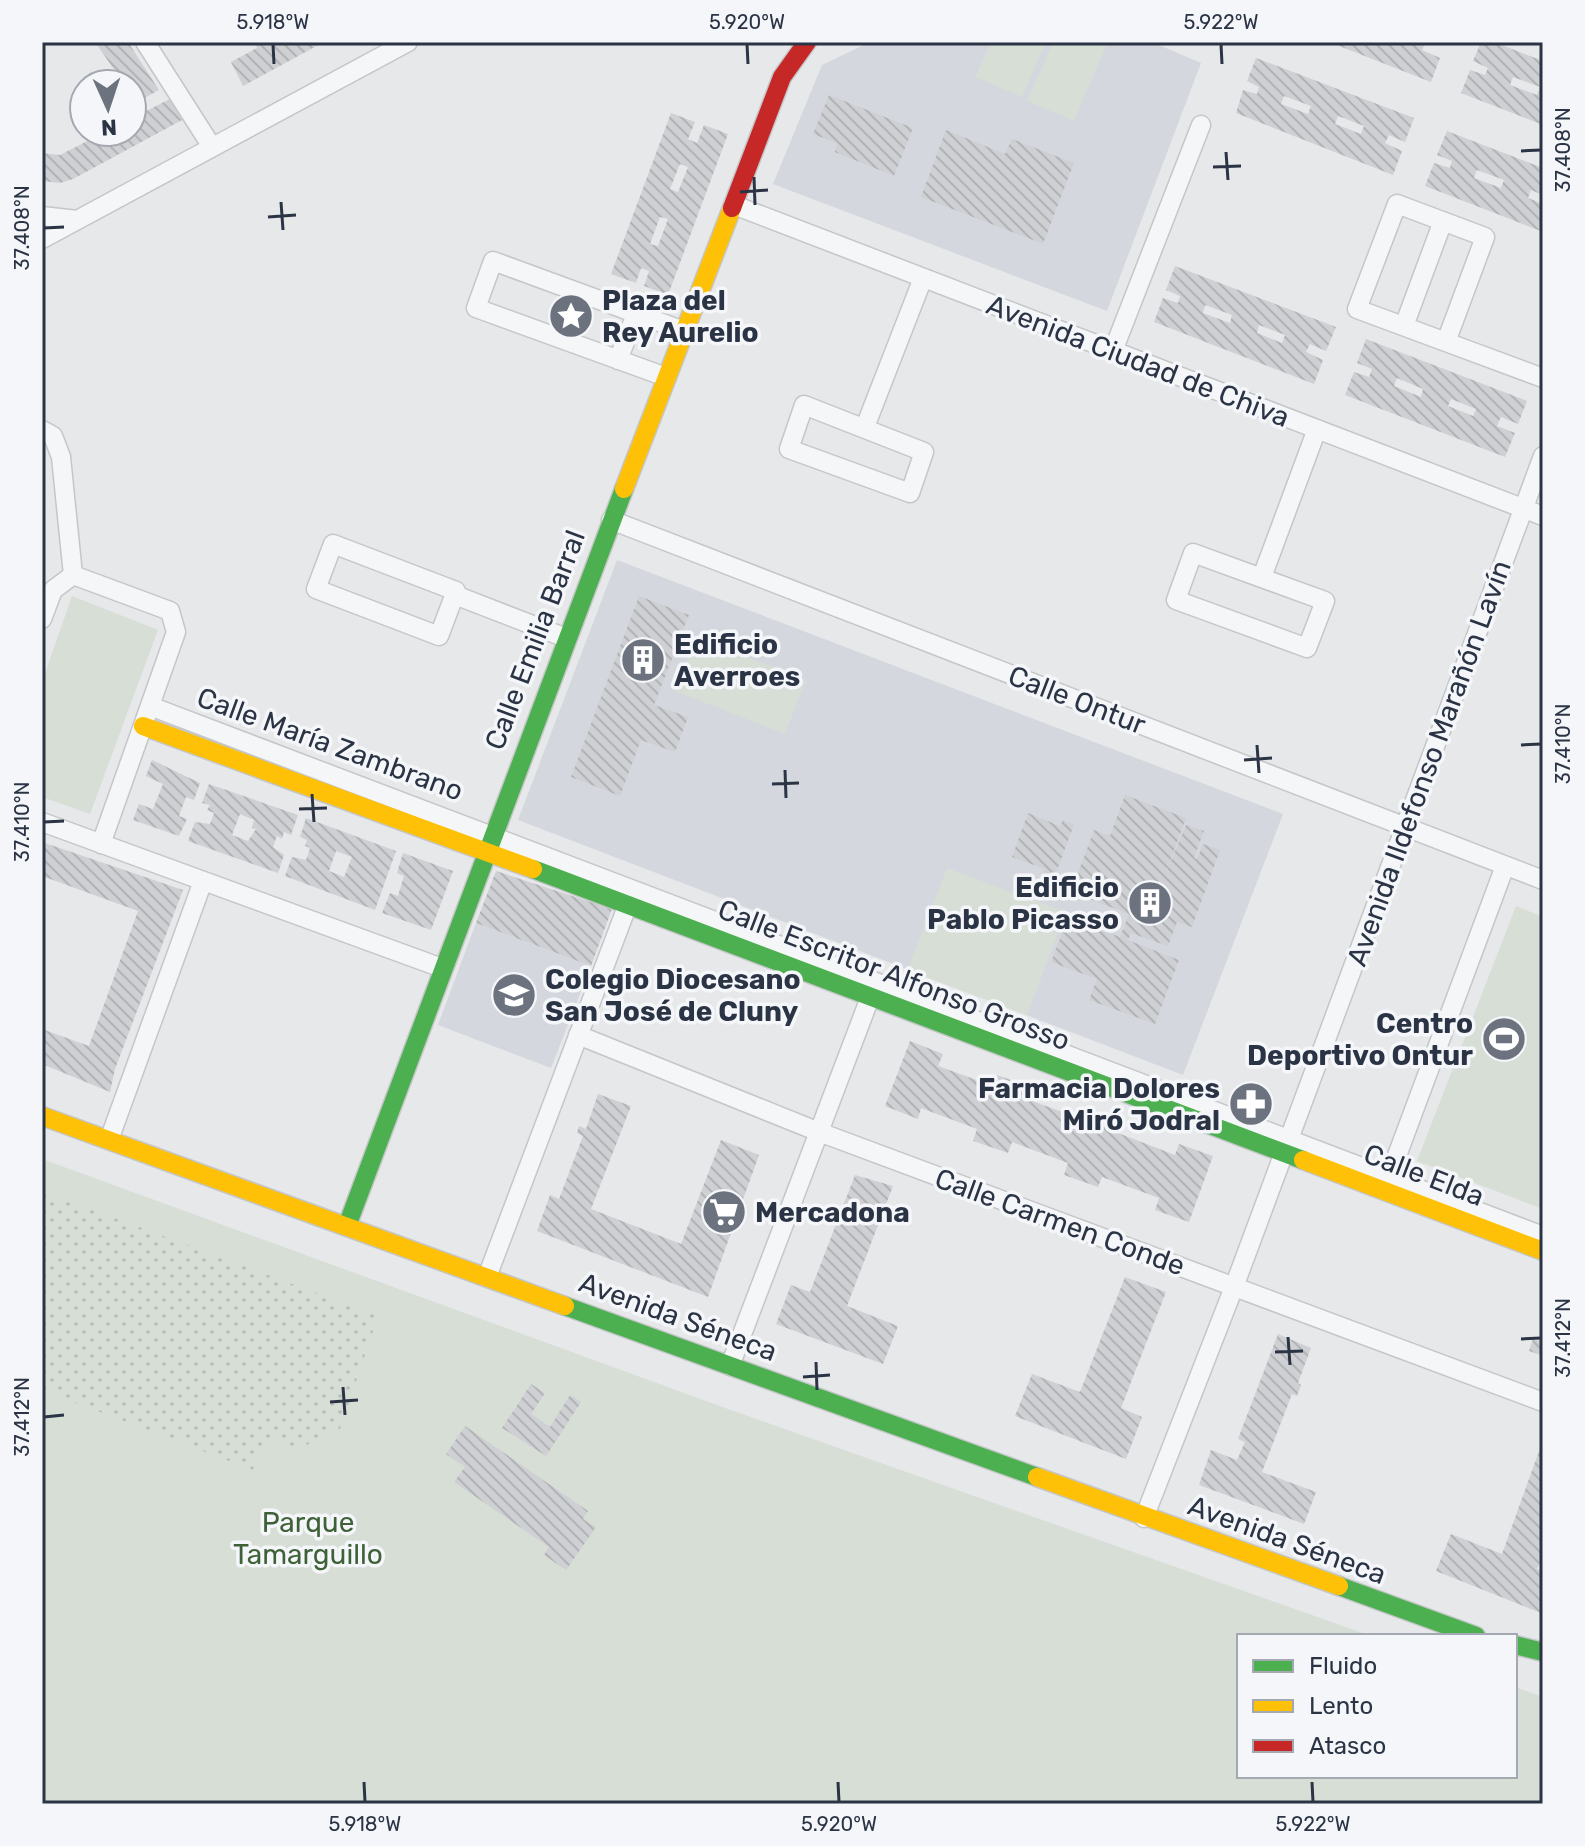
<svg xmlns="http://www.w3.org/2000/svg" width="1585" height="1846" font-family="Rubik,sans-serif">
  <defs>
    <pattern id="garden-dots" width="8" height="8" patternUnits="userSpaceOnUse" patternTransform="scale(2)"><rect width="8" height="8" fill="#d6ded6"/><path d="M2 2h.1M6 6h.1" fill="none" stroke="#b8bfb9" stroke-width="1.8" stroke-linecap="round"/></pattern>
    <pattern id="building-back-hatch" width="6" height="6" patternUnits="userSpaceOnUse" patternTransform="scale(2)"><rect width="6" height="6" fill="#ced0d3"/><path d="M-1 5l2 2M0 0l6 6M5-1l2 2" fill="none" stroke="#b1b3b6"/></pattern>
  </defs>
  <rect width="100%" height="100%" fill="#e6e8ea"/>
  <path fill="#d4d7dd" d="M870,42H1152L1201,63L1107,311L773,184L822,65Z
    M617,560L1283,814L1183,1075L518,820Z
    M476,923L591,966L551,1068L438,1025Z"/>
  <path fill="#d6ded6" d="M991,42H1046L1022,97L975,77Z
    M1053,42H1108L1074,121L1027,101Z
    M72,596L158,630L90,814L42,797V682Z
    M696,637L806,680L785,734L675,691Z
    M947,868L1066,912L1027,1015L907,970Z
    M1516,906L1543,917V1209L1417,1161Z
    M42,1159L728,1409L1371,1636H1239V1776H1515V1687L1543,1697V1804H42Z"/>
  <path fill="url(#garden-dots)" d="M42,1191L378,1316L340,1429L298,1449L264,1438L253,1470L42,1390Z"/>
  <path fill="url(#building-back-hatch)" fill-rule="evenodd" d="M95,42H128L159,90L137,102L132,96V84H124Z
    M255,42H324L243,86L231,62L257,48Z
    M1329,42H1426L1422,50L1440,58L1431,82Z
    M1481,42H1494L1543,61V125L1461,93L1470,70L1485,75L1488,68L1473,61ZM1513,77L1540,87L1537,95L1510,85Z
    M1256,58L1414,118L1405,142L1389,135L1385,143L1402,151L1393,175L1236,113L1243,90L1257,94L1259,87L1247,81ZM1284,96L1311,106L1308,114L1281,104ZM1338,116L1364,126L1361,134L1335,124Z
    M829,95L913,128L894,176L835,152L837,143L813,134Z
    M170,99L182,120L73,179L60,183L42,181V153L60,155L105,132H132V118Z
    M671,113L695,122L688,139L697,143L704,125L728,134L668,295L644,286L649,271L641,268L636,283L611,274ZM680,164L688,167L678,192L670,189ZM660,217L668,219L658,246L650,244Z
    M946,130L1005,154L1012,139L1074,163L1043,244L921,197Z
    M1447,131L1543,168V195L1531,190L1528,198L1543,204V232L1425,186L1434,163L1450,168L1452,161L1437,155ZM1477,170L1504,180L1501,188L1474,178Z
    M1175,266L1336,327L1326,351L1310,344L1306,352L1323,360L1314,384L1154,322L1163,298L1178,303L1180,296L1166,290ZM1205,305L1232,315L1230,323L1203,313ZM1259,325L1285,335L1282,343L1257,333Z
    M1366,339L1527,401L1518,424L1501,417L1497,426L1515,433L1505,457L1345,395L1354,372L1369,377L1372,369L1357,363ZM1397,378L1423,389L1421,397L1394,386ZM1451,399L1476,409L1473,416L1448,406Z
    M639,596L689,615L654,705L688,717L675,752L641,740L620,796L571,777Z
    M152,760L200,783L194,800L186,797L179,816L187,819L179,836L133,820L139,804L153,809L163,784L146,776Z
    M209,784L298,815L291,835L284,832L282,839L277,836L273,847L284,855L278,873L188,841L195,822L210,824L214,813L207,810L210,805L202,803ZM240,814L254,820L252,828L256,829L248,841L232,835Z
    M1125,795L1186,818L1165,875L1186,825L1204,831L1194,858L1197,859L1203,844L1220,850L1192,927L1177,922L1168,946L1131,933L1128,940L1179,960L1155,1024L1089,1000L1097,979L1051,962L1068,918L1120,937L1129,914L1071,892L1094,830L1110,836Z
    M1028,813L1060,826L1063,820L1074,825L1054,878L1043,873L1045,869L1012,857Z
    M306,818L396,851L375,910L285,876L292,857L306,860L310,848L305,846L307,840L300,837ZM336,851L352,857L344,877L329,871Z
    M42,842L183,890L115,1069L110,1092L42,1064V1029L89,1046L138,911L42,876Z
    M403,853L453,871L431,930L382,913L390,893L398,896L404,876L397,873Z
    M496,871L612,909L591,966L476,923Z
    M910,1041L943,1054L938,1066L993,1086L997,1075L1031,1087L1027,1099L1084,1120L1088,1110L1122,1122L1118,1133L1175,1155L1179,1144L1213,1156L1189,1222L1155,1210L1159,1198L1102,1177L1098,1187L1064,1175L1068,1163L1012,1142L1008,1153L973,1141L977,1129L921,1108L918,1119L885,1106Z
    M598,1094L631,1106L591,1209L681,1244L721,1140L759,1155L708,1297L537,1231L550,1195L559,1199L583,1136L577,1133L579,1126L586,1129Z
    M855,1175L893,1186L847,1306L898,1326L883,1364L776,1324L791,1285L810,1292Z
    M1125,1277L1166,1292L1121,1408L1142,1417L1126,1459L1015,1416L1032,1374L1080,1392Z
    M1278,1334L1311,1348L1298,1383L1301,1385L1297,1396L1292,1394L1262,1472L1316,1492L1304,1524L1199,1485L1211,1450L1237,1460L1245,1442L1238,1439Z
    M1533,1339L1543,1342V1356L1529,1351Z
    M531,1384L545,1393L531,1414L550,1427L570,1395L581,1402L546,1456L502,1428Z
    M465,1426L588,1511L583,1519L596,1527L566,1570L544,1555L549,1547L454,1482L465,1467L446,1454Z
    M1543,1440V1556L1537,1569L1543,1571L1541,1613L1436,1571L1451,1534L1502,1554Z"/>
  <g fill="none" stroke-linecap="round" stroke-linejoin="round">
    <g stroke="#c4c6c8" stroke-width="21">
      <path id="street" d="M145,42L212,147
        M1397,204L1485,237L1446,342L1357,309Z
        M734,205L1543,516
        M42,216L77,220
        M42,239L408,42
        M1404,326L1443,221
        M1446,342L1543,378
        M1113,351L1201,125
        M618,360L636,314
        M666,377L476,308L493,261L684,331
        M804,405L924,452L910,493L789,449Z
        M865,427L923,278
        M42,430L53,436L61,457L73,575
        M611,520L1543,880
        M333,544L456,591L439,636L316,589Z
        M1193,553L1325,601L1307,648L1176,600Z
        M73,575L170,611L176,632L101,844
        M1262,577L1317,429
        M455,595L566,638
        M42,619L53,590L73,575
        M150,706L1543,1236
        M42,822L442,968
        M578,1035L819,1132L1543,1402
        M109,1140L203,881
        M1389,1177L1505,866
        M487,1277L628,904
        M730,1366L874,987
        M1144,1518L1234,1287L1543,456"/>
    </g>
    <g stroke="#c4c6c8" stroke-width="21">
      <path id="fast" d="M533,869L1303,1160
        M347,1226L624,489
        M565,1306L1037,1477
        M1339,1586L1476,1636
        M1515,1645L1543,1652"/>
    </g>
    <g stroke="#c4c6c8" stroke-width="21">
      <path id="slow" d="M624,489L732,208
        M143,726L533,869
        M42,1116L565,1306
        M1303,1160L1543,1251
        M1037,1477L1339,1586"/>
    </g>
    <g stroke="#c4c6c8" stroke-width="21">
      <path id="jam" d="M732,208L782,77L807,42"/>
    </g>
    <use href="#street" stroke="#f5f6f7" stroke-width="18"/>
    <use href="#fast" stroke="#4caf50" stroke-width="18"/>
    <use href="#slow" stroke="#ffc107" stroke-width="18"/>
    <use href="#jam" stroke="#c62828" stroke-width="18"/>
  </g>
  <path fill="none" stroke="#2b3445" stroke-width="3" d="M273,44L274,64M747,44L748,64M1221,44L1222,64M1521,151L1541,150M1226,152L1228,180M1213,167L1241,166M754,177L755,205M740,192L768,190M281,202L283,230M268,217L296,215M44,228L64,227M1257,745L1259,773M1521,745L1541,744M1244,760L1272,758M785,770L786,798M772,784L799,783M312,794L314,822M299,809L327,808M44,822L64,821M1288,1337L1290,1365M1521,1339L1541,1338M1275,1352L1303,1351M816,1362L817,1390M803,1377L830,1375M343,1387L345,1415M330,1402L358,1400M44,1417L64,1415M364,1782L365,1802M838,1782L839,1802M1312,1782L1313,1802"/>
  <defs>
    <g id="sight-disc" transform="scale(2.3)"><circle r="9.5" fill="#6c737f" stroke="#f4f6f9"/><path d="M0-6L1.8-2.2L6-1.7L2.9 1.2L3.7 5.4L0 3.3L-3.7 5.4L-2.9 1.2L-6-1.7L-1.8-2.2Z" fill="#fff"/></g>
    <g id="building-disc" transform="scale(2.3)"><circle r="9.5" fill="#6c737f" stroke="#f4f6f9"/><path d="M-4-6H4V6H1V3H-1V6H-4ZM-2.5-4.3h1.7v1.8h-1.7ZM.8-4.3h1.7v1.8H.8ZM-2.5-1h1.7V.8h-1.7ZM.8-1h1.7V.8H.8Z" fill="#fff"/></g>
    <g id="school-disc" transform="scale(2.3)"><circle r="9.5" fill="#6c737f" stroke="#f4f6f9"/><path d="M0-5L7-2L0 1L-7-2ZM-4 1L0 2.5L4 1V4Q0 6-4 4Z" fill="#fff"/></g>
    <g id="stadium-disc" transform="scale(2.3)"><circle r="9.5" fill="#6c737f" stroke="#f4f6f9"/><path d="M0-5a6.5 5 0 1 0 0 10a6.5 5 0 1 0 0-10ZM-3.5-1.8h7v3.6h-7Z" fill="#fff"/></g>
    <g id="pharmacy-disc" transform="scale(2.3)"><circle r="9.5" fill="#6c737f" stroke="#f4f6f9"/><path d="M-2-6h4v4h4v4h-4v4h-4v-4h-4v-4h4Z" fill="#fff"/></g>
    <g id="supermarket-disc" transform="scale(2.3)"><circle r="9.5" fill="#6c737f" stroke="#f4f6f9"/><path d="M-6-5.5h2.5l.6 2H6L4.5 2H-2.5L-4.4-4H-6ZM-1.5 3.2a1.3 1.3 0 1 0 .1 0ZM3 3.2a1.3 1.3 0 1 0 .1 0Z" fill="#fff"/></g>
  </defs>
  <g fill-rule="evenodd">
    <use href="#sight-disc" x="571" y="316"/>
    <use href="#building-disc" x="643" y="660"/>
    <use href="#building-disc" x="1150" y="903"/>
    <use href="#school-disc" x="514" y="995"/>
    <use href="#stadium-disc" x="1504" y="1039"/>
    <use href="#pharmacy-disc" x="1251" y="1104"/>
    <use href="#supermarket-disc" x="724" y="1212"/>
  </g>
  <g text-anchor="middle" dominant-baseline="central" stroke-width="7" stroke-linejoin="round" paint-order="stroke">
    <g font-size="28" font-weight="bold" fill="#2b3445" stroke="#f4f6f9" text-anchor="start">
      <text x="602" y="300">Plaza del<tspan x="602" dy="32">Rey Aurelio</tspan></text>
      <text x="674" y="644">Edificio<tspan x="674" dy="32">Averroes</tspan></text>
      <text x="1119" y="887" text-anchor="end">Edificio<tspan x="1119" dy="32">Pablo Picasso</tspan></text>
      <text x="545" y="979">Colegio Diocesano<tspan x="545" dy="32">San José de Cluny</tspan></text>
      <text x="1473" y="1023" text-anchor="end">Centro<tspan x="1473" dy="32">Deportivo Ontur</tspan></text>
      <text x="1220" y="1088" text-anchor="end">Farmacia Dolores<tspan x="1220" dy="32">Miró Jodral</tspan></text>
      <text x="755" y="1212">Mercadona</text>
    </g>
    <g font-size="28" fill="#2b3445" stroke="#f4f6f9">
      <text transform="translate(1138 361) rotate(21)">Avenida Ciudad de Chiva</text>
      <text transform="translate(535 640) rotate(-69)">Calle Emilia Barral</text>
      <text transform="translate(1077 700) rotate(21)">Calle Ontur</text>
      <text transform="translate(330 744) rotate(20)">Calle María Zambrano</text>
      <text transform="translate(1429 763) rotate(-70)">Avenida Ildefonso Marañón Lavín</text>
      <text transform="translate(894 975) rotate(21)">Calle Escritor Alfonso Grosso</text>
      <text transform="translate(1424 1175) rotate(21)">Calle Elda</text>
      <text transform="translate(1060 1222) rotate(20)">Calle Carmen Conde</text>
      <text transform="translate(678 1317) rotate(20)">Avenida Séneca</text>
      <text transform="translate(1287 1540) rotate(20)">Avenida Séneca</text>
    </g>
    <g font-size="28" fill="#3f6138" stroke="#f4f6f9">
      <text x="308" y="1522">Parque<tspan x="308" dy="32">Tamarguillo</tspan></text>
    </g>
  </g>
  <rect width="1585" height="1846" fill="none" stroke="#f4f6f9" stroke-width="88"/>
  <rect x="1237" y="1634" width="280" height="144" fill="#f4f6f9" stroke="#a4a8b1" stroke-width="2"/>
  <rect x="1253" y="1660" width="40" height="12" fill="#4caf50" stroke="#a4a8b1" stroke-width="2"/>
  <text x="1309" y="1674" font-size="24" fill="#2b3445">Fluido</text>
  <rect x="1253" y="1700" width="40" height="12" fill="#ffc107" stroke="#a4a8b1" stroke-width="2"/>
  <text x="1309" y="1714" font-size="24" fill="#2b3445">Lento</text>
  <rect x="1253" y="1740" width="40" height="12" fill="#c62828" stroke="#a4a8b1" stroke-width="2"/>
  <text x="1309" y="1754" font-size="24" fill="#2b3445">Atasco</text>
  <g transform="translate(108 108) rotate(177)"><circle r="38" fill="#f4f6f9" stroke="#a4a8b1" stroke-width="2"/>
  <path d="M0-6L14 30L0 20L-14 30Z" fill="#6c737f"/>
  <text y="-12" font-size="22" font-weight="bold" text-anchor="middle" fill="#2b3445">N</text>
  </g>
  <rect x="44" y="44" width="1497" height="1758" fill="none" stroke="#2b3445" stroke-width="3"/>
  <g font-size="20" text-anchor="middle" fill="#2b3445">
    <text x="273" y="29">5.918°W</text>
    <text x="747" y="29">5.920°W</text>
    <text x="1221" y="29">5.922°W</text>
    <text transform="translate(1563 150) rotate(-90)" y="7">37.408°N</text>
    <text transform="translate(22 228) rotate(-90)" y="7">37.408°N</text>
    <text transform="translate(1563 744) rotate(-90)" y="7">37.410°N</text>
    <text transform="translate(22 822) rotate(-90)" y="7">37.410°N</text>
    <text transform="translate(1563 1338) rotate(-90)" y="7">37.412°N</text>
    <text transform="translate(22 1417) rotate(-90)" y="7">37.412°N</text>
    <text x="365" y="1831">5.918°W</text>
    <text x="839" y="1831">5.920°W</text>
    <text x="1313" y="1831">5.922°W</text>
  </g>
</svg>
